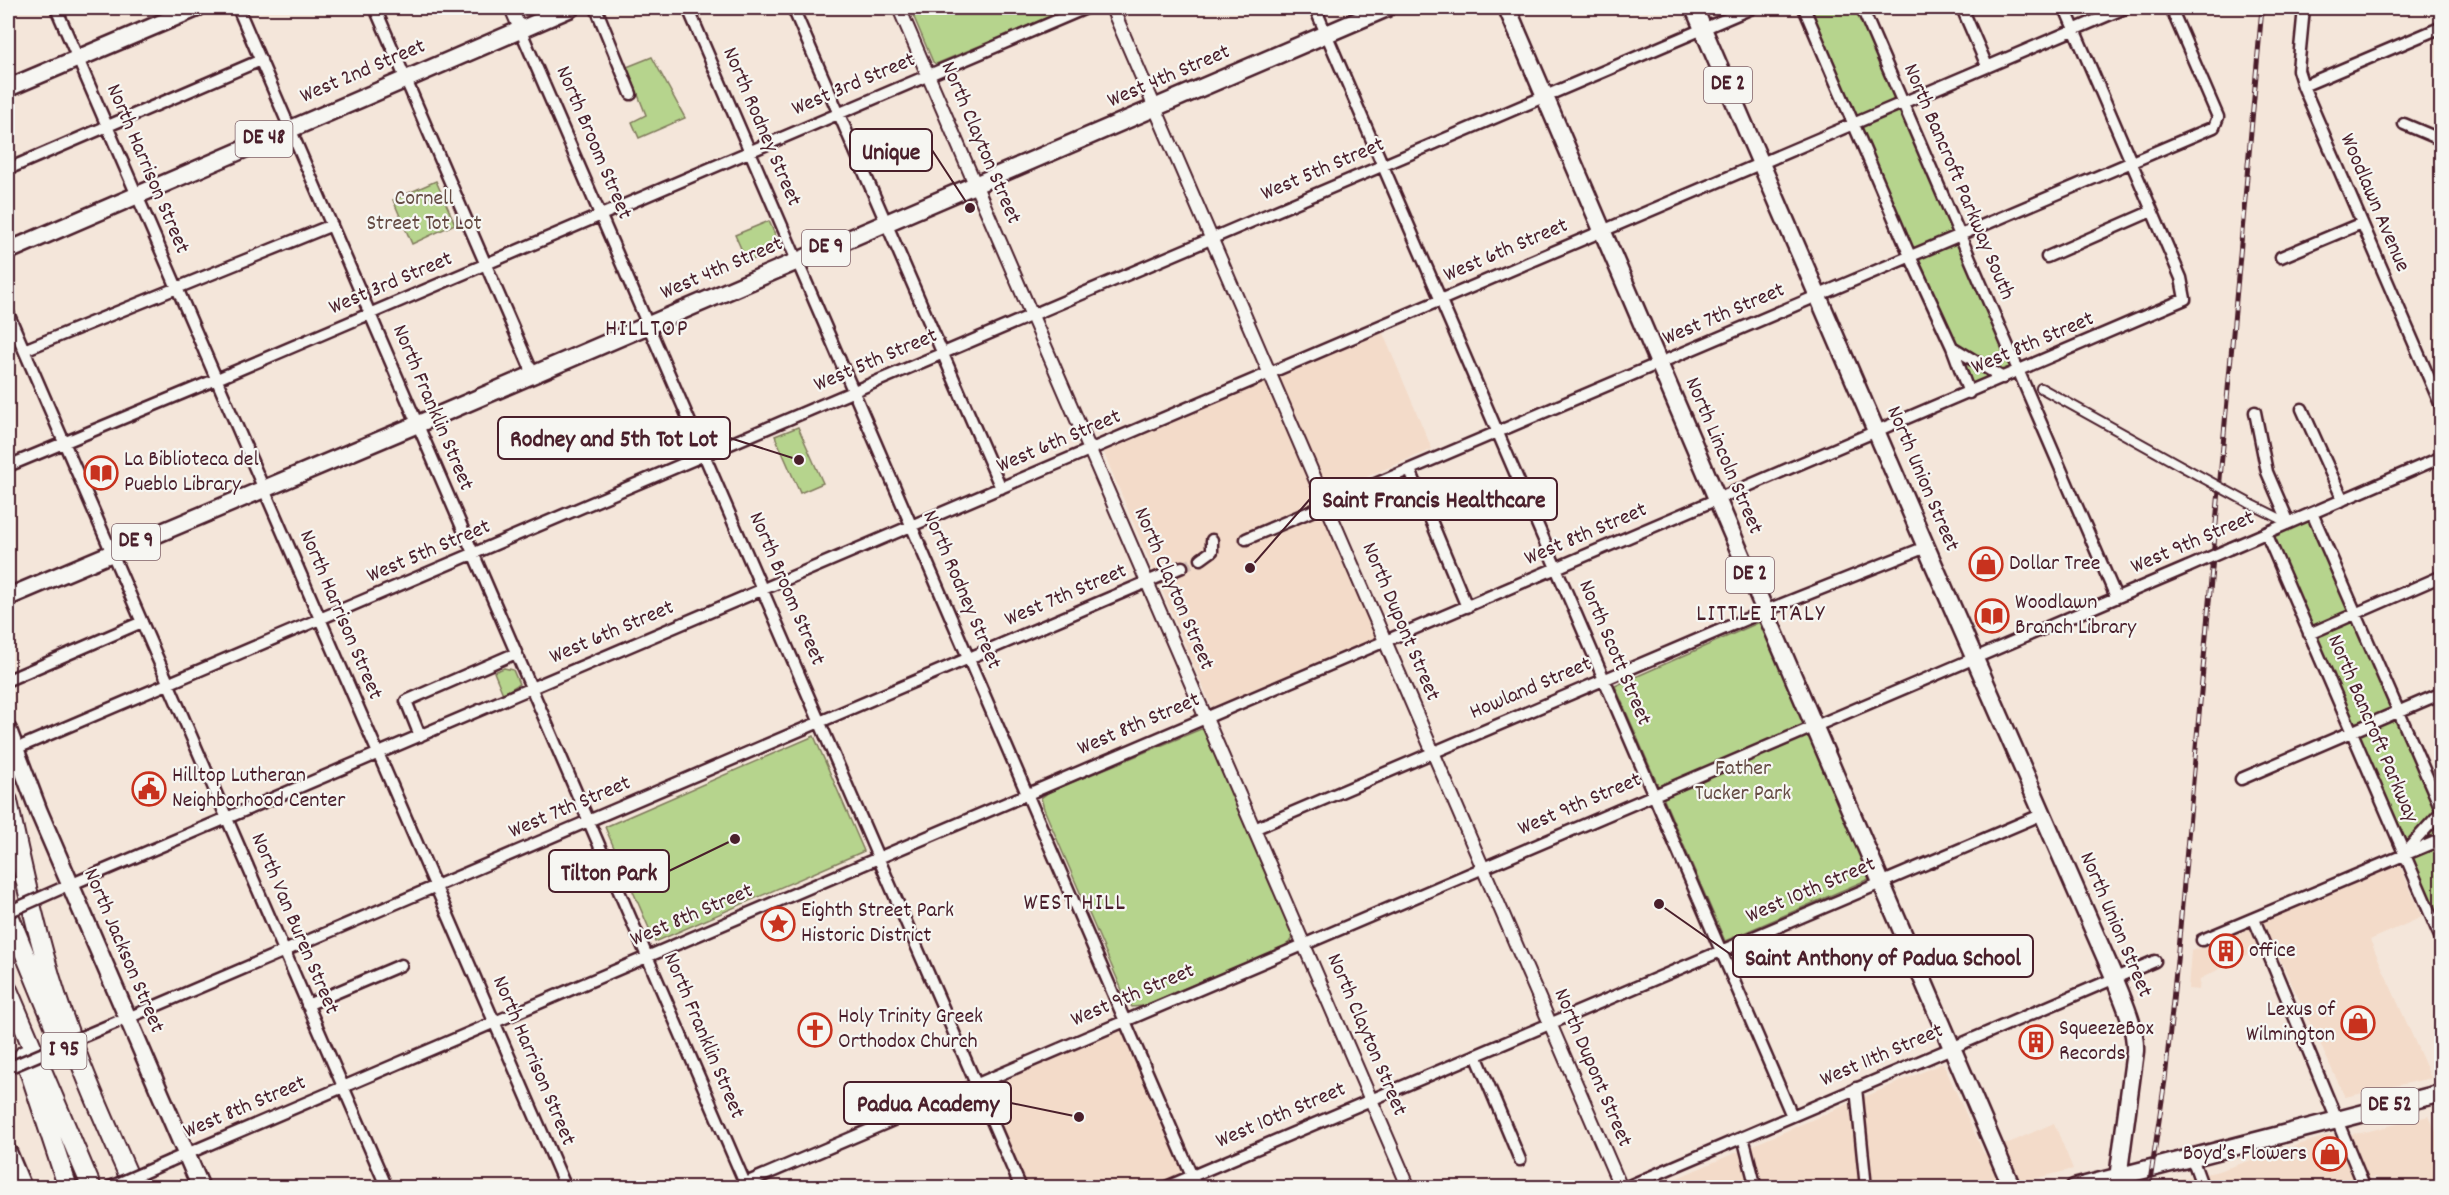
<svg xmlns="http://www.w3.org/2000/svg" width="2449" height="1195" font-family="Dekko,sans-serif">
  <rect width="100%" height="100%" fill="#f4e6da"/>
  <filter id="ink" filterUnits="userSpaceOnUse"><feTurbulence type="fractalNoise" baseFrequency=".0167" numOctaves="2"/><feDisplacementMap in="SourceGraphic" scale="12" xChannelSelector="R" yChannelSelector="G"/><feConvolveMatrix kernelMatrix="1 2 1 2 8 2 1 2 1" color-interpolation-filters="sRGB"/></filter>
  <g filter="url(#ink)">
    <path fill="#f3dbc9" d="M1382,331L1432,449L1317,498L1376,638L1212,708L1103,451Z
      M2400,865L2422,917L2370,940L2431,1078L2345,1097L2272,942L2200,979L2199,990L2188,989L2191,951Z
      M1125,1020L1192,1176L1164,1187H1021L977,1084Z
      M1943,1063L1984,1154L2054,1123L2073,1169L2003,1187L1654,1188Z
      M2429,1116L2441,1143V1187H2381L2376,1177L2355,1183L2357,1187L2166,1188L2168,1181L2215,1172L2326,1136L2361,1133Z"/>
    <path fill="#b6d48d" stroke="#807a5c" stroke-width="1.5" d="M910,8H1070L936,64L933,62Z
      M1804,8H1862L2018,371L1969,393Z
      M652,57L685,118L639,138L632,122L646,115L627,67Z
      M436,181L455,224L412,244L393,200Z
      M769,221L781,248L747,262L735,235Z
      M798,427L823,483L800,493L775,436Z
      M2312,513L2441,811V941L2266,533Z
      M1760,622L1871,878L1725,941L1615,686Z
      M504,668L513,670L519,684L503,694L494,672Z
      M1201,729L1204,730L1293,936L1292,940L1283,947L1143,1006L1132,1007L1125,997L1044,809L1041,798L1049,792Z
      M814,736L864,851L655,942L605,827Z"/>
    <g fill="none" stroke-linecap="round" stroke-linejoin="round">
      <path stroke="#d2beb7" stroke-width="10" stroke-dasharray="10 5" stroke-linecap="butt" d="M1182,567L1201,559"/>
      <g stroke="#4a1f2b" stroke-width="12">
        <path id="pedestrian" d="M2041,388L2185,468
          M2249,503L2289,523"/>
      </g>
      <g stroke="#4a1f2b" stroke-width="15">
        <path id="minor" d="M56,8L566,1188
          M238,8L747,1188
          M375,8L533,374
          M596,8L631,94
          M688,8L1197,1188
          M793,8L1001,488
          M1315,8L1792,1116
          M1804,8L1910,256L1952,347L1969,393
          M1862,8L2116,597
          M1962,8L1987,66
          M2304,8L2298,70L2303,86L2442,408
          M520,29L1021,1188
          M2303,86L2442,27
          M2404,124L2442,140
          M8,169L261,60
          M2047,257L2152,211
          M2281,257L2362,223
          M8,313L387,1188
          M1952,347L2003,378
          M24,350L332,225
          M2302,409L2343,500
          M2255,412L2267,472L2289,523
          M8,466L217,379L1086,8
          M1410,470L1467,607
          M2312,513L2442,811
          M2266,533L2442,941
          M1246,539L2214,127L2218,117L2171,8
          M2231,548L2442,457
          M1201,559L1212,551V540
          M2309,634L2442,576
          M8,680L142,622
          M420,736L406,701L516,653
          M15,749L1752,8
          M2241,779L2442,693
          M1254,829L1765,611L1926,547
          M2406,851L2442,811
          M65,887L2125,8
          M2254,919L2365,1188
          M2202,940L2442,839
          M307,1005L401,965
          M123,1020L1182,567
          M1476,1055L1520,1160
          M1856,1088L1866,1188
          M1743,1137L1756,1188
          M2192,1158L2203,1188
          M170,1161L2185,299L2181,278L2065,8
          M734,1188L2188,567
          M1164,1188L2043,814
          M1624,1188L2155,961"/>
      </g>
      <g stroke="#4a1f2b" stroke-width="16">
        <path id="tertiary" d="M511,8L520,29
          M899,8L1409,1188
          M1112,8L1621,1188"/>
      </g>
      <g stroke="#4a1f2b" stroke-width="21">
        <path id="primary" d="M1507,8L2012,1188
          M1694,8L1926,547L2114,977C2123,1001 2136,1026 2135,1051L2118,1178
          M8,88L197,8
          M8,251L571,8
          M8,597L418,424L1387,8
          M8,730L39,812L201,1188
          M8,1152L23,1188
          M2074,1188L2442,1093"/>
      </g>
      <g stroke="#4a1f2b" stroke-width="22">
        <path id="motorway" d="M8,801C22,868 37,936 58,1001C79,1065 107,1126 134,1188
          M8,913L61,1042
          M8,990L92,1188
          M24,1055L68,1188"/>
      </g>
      <use href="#pedestrian" stroke="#f6f6f2" stroke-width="8"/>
      <use href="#minor" stroke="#f6f6f2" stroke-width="10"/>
      <use href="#tertiary" stroke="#f6f6f2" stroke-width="12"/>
      <use href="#primary" stroke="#f6f6f2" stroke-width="16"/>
      <use href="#motorway" stroke="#f6f6f2" stroke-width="18"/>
      <g stroke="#4a1f2b" stroke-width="5">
        <path id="rail" d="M2149,1188L2165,1080L2177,961L2262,8"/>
      </g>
      <use href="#rail" stroke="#f6f6f2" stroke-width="3" stroke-dasharray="9" stroke-linecap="butt"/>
      <g stroke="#4a1f2b" stroke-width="12" stroke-linecap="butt">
        <path id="pedestrian-bridge" d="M2185,468L2249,503"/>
      </g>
      <g stroke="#4a1f2b" stroke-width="15" stroke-linecap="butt">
        <path id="minor-bridge" d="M2188,567L2231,548
          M8,912L60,889
          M8,1068L117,1022
          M108,1188L170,1161"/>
      </g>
      <use href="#pedestrian-bridge" stroke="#f6f6f2" stroke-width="8"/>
      <use href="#minor-bridge" stroke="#f6f6f2" stroke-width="10"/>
    </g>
  </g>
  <defs>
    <g id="library-ring" transform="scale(1.725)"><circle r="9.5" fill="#f6f6f2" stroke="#c8321e" stroke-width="1.5"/><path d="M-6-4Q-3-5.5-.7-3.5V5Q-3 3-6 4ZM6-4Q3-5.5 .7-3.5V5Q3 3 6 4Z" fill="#c8321e"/></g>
    <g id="shop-ring" transform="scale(1.725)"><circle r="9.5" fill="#f6f6f2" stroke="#c8321e" stroke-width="1.5"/><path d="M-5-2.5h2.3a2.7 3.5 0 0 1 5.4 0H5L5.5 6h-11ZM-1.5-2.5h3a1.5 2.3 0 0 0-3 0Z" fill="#c8321e"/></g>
    <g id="civic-ring" transform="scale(1.725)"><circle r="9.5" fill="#f6f6f2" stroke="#c8321e" stroke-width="1.5"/><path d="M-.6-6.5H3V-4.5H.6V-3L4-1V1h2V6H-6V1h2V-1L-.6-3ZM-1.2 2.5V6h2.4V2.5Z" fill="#c8321e"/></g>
    <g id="sight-ring" transform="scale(1.725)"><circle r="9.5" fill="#f6f6f2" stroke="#c8321e" stroke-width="1.5"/><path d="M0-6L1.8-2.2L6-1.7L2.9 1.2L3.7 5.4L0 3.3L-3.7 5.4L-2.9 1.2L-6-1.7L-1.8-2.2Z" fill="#c8321e"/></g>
    <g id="building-ring" transform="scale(1.725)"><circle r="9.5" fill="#f6f6f2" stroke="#c8321e" stroke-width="1.5"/><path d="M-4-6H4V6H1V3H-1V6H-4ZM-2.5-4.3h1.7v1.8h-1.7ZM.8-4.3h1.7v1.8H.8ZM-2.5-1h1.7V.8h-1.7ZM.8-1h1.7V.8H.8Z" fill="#c8321e"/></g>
    <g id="church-ring" transform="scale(1.725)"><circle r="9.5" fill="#f6f6f2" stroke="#c8321e" stroke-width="1.5"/><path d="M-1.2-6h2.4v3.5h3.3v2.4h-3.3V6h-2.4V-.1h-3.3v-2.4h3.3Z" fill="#c8321e"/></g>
  </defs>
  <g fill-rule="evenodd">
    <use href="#library-ring" x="101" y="473"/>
    <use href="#shop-ring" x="1986" y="564"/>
    <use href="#library-ring" x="1992" y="616"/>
    <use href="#civic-ring" x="149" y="789"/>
    <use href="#sight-ring" x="778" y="924"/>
    <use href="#building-ring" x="2226" y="951"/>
    <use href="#shop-ring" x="2358" y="1023"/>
    <use href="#church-ring" x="815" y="1030"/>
    <use href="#building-ring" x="2036" y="1042"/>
    <use href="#shop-ring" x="2330" y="1154"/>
  </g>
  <g text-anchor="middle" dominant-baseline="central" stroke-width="4.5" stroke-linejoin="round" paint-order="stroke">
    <g fill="#f6f6f2" stroke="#7e6067" stroke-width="1.5">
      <rect x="1704" y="67" width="48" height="36" rx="4.5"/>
      <rect x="235.5" y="121" width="57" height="36" rx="4.5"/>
      <rect x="802" y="230" width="48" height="36" rx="4.5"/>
      <rect x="112" y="524" width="48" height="36" rx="4.5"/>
      <rect x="1726" y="557" width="48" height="36" rx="4.5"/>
      <rect x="41.5" y="1033" width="45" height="36" rx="4.5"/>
      <rect x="2361.5" y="1088" width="57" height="36" rx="4.5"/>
    </g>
    <g font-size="21" font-weight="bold" fill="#4a1f2b">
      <text x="1728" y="85">DE 2</text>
      <text x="264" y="139">DE 48</text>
      <text x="826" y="248">DE 9</text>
      <text x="136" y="542">DE 9</text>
      <text x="1750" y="575">DE 2</text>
      <text x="64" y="1051">I 95</text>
      <text x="2390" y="1106">DE 52</text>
    </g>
    <g font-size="22" fill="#4a1f2b" stroke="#f6f6f2">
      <text transform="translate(363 72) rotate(-23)">West 2nd Street</text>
      <text transform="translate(1169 77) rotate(-23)">West 4th Street</text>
      <text transform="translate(854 85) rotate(-23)">West 3rd Street</text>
      <text transform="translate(761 127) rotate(67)">North Rodney Street</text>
      <text transform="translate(593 143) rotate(67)">North Broom Street</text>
      <text transform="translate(980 143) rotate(67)">North Clayton Street</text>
      <text transform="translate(147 169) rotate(67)">North Harrison Street</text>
      <text transform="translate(1323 170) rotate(-23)">West 5th Street</text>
      <text transform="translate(1958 182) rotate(67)">North Bancroft Parkway South</text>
      <text transform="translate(2374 203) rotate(67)">Woodlawn Avenue</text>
      <text transform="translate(1506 251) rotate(-23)">West 6th Street</text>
      <text transform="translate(722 269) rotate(-23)">West 4th Street</text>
      <text transform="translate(391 284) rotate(-23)">West 3rd Street</text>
      <text transform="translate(1724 315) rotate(-23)">West 7th Street</text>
      <text transform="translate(2033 344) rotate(-23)">West 8th Street</text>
      <text transform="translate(876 361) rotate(-23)">West 5th Street</text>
      <text transform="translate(432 408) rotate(67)">North Franklin Street</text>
      <text transform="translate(1059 442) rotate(-23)">West 6th Street</text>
      <text transform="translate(1723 456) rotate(67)">North Lincoln Street</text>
      <text transform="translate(1922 479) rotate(67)">North Union Street</text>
      <text transform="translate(1586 535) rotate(-23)">West 8th Street</text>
      <text transform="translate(2193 543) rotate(-23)">West 9th Street</text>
      <text transform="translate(429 552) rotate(-23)">West 5th Street</text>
      <text transform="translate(786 589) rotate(67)">North Broom Street</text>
      <text transform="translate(1173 589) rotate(67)">North Clayton Street</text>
      <text transform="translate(961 590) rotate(67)">North Rodney Street</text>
      <text transform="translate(1066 596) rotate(-23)">West 7th Street</text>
      <text transform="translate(340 615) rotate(67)">North Harrison Street</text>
      <text transform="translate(1400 622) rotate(67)">North Dupont Street</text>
      <text transform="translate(612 633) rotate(-23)">West 6th Street</text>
      <text transform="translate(1614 653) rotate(67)">North Scott Street</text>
      <text transform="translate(1531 689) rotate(-23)">Howland Street</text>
      <text transform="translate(1139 725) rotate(-23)">West 8th Street</text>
      <text transform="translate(2372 729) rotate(67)">North Bancroft Parkway</text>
      <text transform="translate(1580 805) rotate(-23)">West 9th Street</text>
      <text transform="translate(570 808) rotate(-23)">West 7th Street</text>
      <text transform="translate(1811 891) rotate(-23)">West 10th Street</text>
      <text transform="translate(692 916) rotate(-23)">West 8th Street</text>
      <text transform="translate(294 924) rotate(67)">North Van Buren Street</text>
      <text transform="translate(2115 925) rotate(67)">North Union Street</text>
      <text transform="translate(123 951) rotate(67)">North Jackson Street</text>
      <text transform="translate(1133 996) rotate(-23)">West 9th Street</text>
      <text transform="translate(1366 1035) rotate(67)">North Clayton Street</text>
      <text transform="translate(703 1036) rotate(67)">North Franklin Street</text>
      <text transform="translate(1882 1056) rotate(-23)">West 11th Street</text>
      <text transform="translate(533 1061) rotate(67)">North Harrison Street</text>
      <text transform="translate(1592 1068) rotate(67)">North Dupont Street</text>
      <text transform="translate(245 1108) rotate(-23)">West 8th Street</text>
      <text transform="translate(1281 1116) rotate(-23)">West 10th Street</text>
    </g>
    <g font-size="22" fill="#654c44" stroke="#f6f6f2">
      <text x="424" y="199">Cornell<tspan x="424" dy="25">Street Tot Lot</tspan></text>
      <text x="1743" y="769">Father<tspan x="1743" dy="25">Tucker Park</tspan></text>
    </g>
    <g font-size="22" fill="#4a1f2b" stroke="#f6f6f2" text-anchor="start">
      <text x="124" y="460">La Biblioteca del<tspan x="124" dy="25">Pueblo Library</tspan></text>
      <text x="2009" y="564">Dollar Tree</text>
      <text x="2015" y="603">Woodlawn<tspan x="2015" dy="25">Branch Library</tspan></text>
      <text x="172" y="776">Hilltop Lutheran<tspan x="172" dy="25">Neighborhood Center</tspan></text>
      <text x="801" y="911">Eighth Street Park<tspan x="801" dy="25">Historic District</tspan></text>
      <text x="2249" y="951">office</text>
      <text x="2335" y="1010" text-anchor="end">Lexus of<tspan x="2335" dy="25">Wilmington</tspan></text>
      <text x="838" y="1017">Holy Trinity Greek<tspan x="838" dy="25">Orthodox Church</tspan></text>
      <text x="2059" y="1029">SqueezeBox<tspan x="2059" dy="25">Records</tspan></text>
      <text x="2307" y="1154" text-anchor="end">Boyd’s Flowers</text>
    </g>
    <g font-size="24" letter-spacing="1.5" fill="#4a1f2b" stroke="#f6f6f2">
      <text x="647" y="330">HILLTOP</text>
      <text x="1761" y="615">LITTLE ITALY</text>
      <text x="1075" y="904">WEST HILL</text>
    </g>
  </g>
  <path fill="none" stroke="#4a1f2b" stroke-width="2" d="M970 208L932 150M799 460L730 438M1250 568L1310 499M735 839L669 871M1659 904L1733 956M1079 1117L1011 1103"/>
  <g fill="#4a1f2b" stroke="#f6f6f2" stroke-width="2">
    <circle cx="970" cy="208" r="6"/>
    <circle cx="799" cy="460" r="6"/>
    <circle cx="1250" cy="568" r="6"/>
    <circle cx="735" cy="839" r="6"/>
    <circle cx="1659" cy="904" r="6"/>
    <circle cx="1079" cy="1117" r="6"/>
  </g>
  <g fill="#f6f6f2" stroke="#4a1f2b" stroke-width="2">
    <rect x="850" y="129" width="82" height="42" rx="6"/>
    <rect x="498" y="417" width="232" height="42" rx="6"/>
    <rect x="1310" y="478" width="247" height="42" rx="6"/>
    <rect x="549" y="850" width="120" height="42" rx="6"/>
    <rect x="1733" y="935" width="300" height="42" rx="6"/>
    <rect x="844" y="1082" width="167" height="42" rx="6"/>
  </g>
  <g font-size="24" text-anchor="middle" font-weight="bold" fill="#4a1f2b">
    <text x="891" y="159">Unique</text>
    <text x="614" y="446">Rodney and 5th Tot Lot</text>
    <text x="1434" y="507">Saint Francis Healthcare</text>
    <text x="609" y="880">Tilton Park</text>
    <text x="1883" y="965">Saint Anthony of Padua School</text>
    <text x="928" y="1111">Padua Academy</text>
  </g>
  <rect width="2449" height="1195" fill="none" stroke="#f6f6f2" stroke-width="30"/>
  <rect x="15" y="15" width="2419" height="1165" fill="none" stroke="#4a1f2b" stroke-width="2" filter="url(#ink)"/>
</svg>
